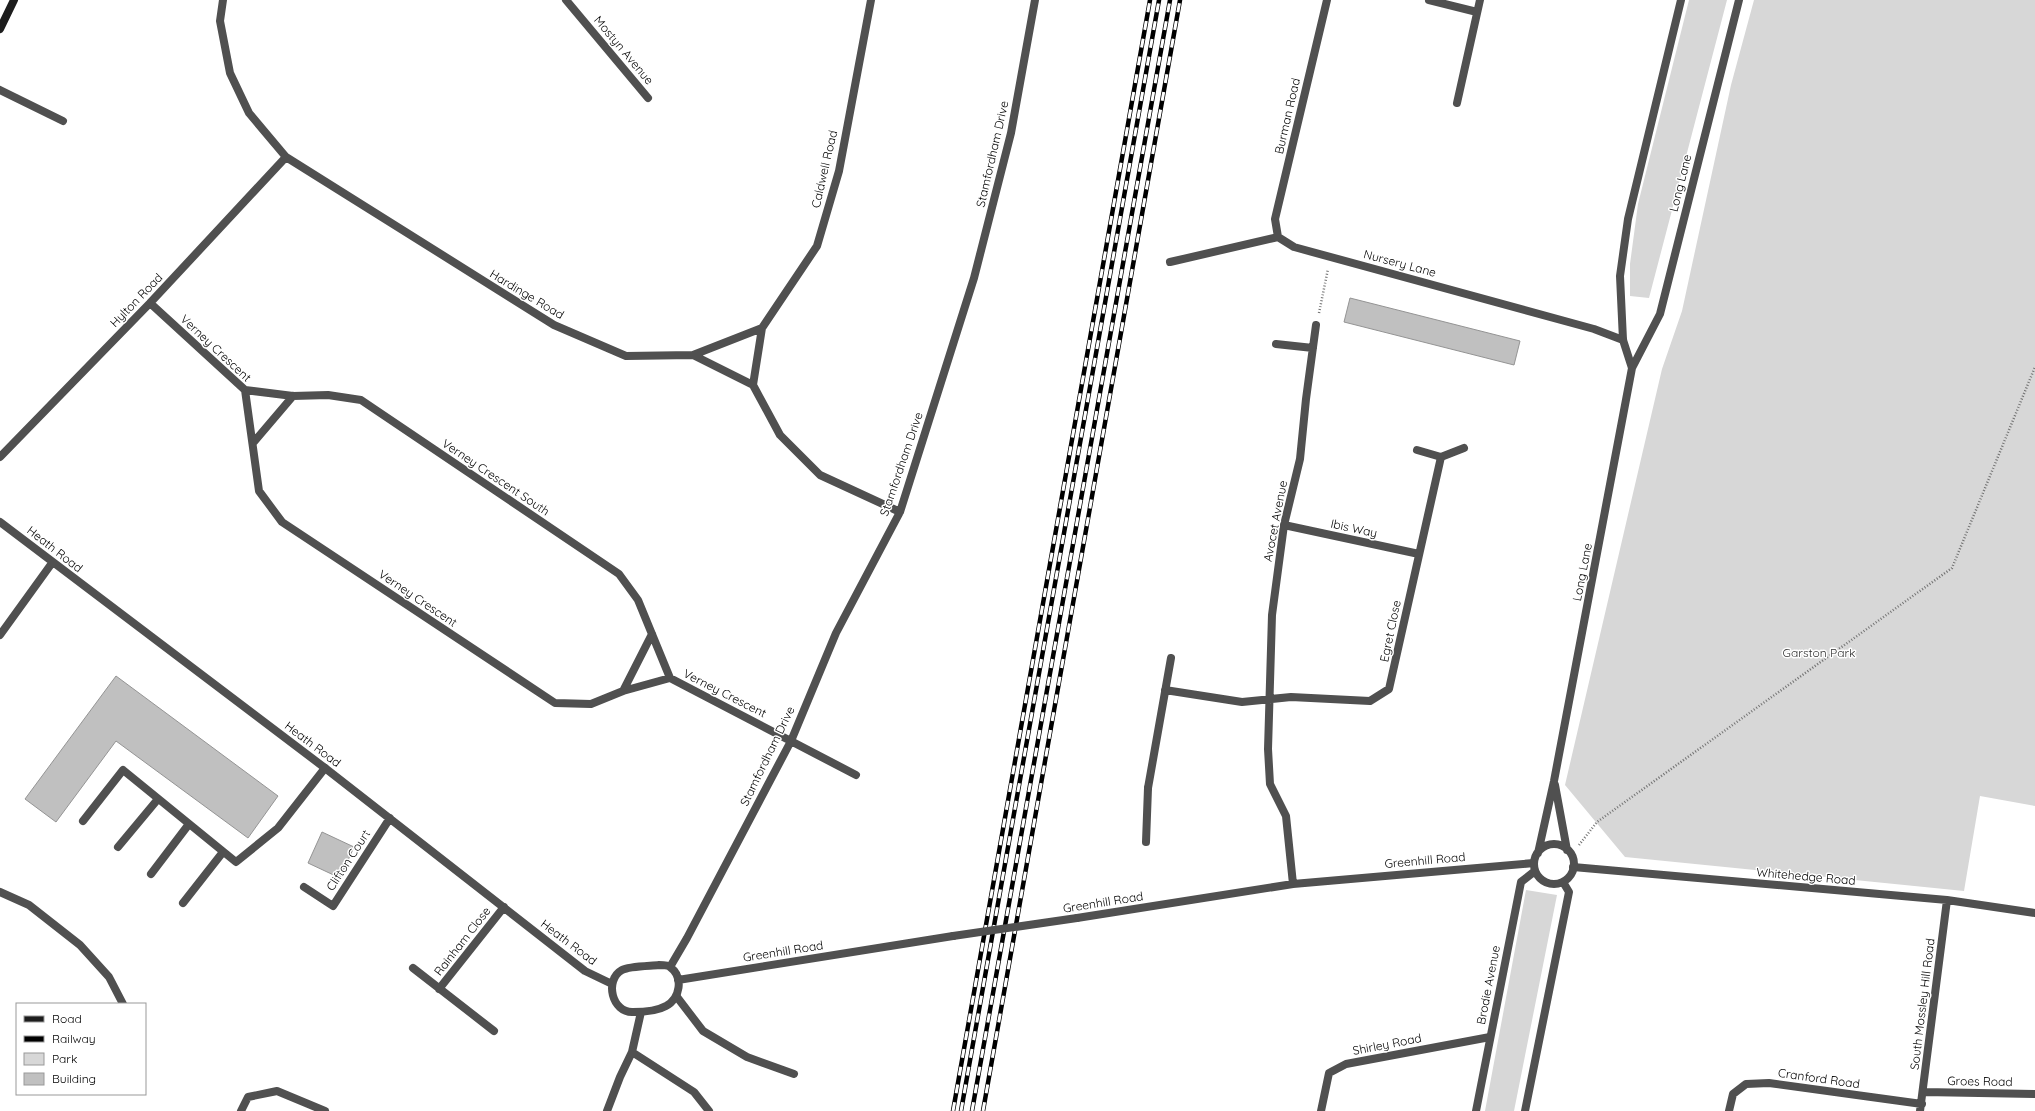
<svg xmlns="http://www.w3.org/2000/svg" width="2035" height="1111" font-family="Quicksand,sans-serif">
  <rect width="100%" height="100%" fill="#fff"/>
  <path fill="#d7d7d7" d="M1689,0H1727L1649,298L1630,296V264L1638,204Z
    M1754,0H2035V806L1980,796L1964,891L1625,857L1565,785L1662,369L1682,311L1731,85Z
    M1526,890L1557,895L1514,1111H1485Z"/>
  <path fill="#c0c0c0" stroke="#949494" d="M1350,298L1520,341L1514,365L1344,322Z
    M116,676L278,796L248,838L116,741L56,822L25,799Z
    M322,832L354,847L340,878L308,863Z"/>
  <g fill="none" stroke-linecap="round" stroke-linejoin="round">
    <path stroke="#727272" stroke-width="2.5" stroke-dasharray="1 2" stroke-linecap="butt" d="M1319,313L1328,269
      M1579,845L1597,822L1952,568L2035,367"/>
    <path stroke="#505050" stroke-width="8" d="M0,90L63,121
      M83,821L123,770L236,862L278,828L325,768
      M1146,842L1148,788
      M118,847L158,799
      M151,874L189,824
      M183,903L223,852
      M677,997L703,1031L747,1057L794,1074"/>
    <path stroke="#505050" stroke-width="8" d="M223,0L220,21L230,73L249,113L286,157L554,325L626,356L693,355L753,385L780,435L820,475L900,512
      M566,0L648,98
      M1429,0L1477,12
      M1457,103L1480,0
      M1278,237L1275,219L1327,0
      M1170,262L1278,237L1294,247L1594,329L1623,340
      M150,303L245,390L259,491L282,522L555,703L591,704L623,691L670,678L856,775
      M1276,344L1313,348
      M693,355L762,328L817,246L839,171L871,0
      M753,385L762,328
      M245,390L293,396L328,395L361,400L619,574L638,600L670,678
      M253,443L293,396
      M1417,450L1441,457L1464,448
      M0,457L150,303L286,157
      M0,522L325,768L585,971L612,984
      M1284,525L1419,554
      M0,635L52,563
      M1165,690L1242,702L1291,697L1370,701L1389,689L1441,457
      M623,691L652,634
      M1148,788L1171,658
      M1573,867L1947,900L2035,913
      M1293,884L1286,816L1270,784L1268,749L1272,615L1284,525L1300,459L1306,399L1316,325
      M304,887L333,906L390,818
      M0,892L29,905L80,945L109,977L123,1004
      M1077,918L1293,884L1534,863
      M659,965C662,965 668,965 670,967C684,977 680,999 666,1006C657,1011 643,1012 633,1012C612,1013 604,980 622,970C629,966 650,966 659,965Z
      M670,967L687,938L791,741L836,633L900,512L974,278L1011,133L1035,0
      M413,968L494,1031
      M678,980L953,936
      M439,989L504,907
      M632,1052L694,1092L709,1111
      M1924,1092L2035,1094
      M241,1111L248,1097L277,1091L325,1111
      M607,1111L620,1077L632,1052L641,1012
      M1321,1111L1329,1073L1346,1064L1490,1037
      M1729,1111L1733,1094L1746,1084L1769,1083L1922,1104
      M1920,1111L1947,900"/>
    <path stroke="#505050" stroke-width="8" d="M1632,368L1623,340L1620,276L1628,219L1681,0
      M1555,785L1567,850
      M1534 864a20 20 0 1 1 40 0a20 20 0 1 1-40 0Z
      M1538,853L1554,781L1632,368L1660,314L1739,0
      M1476,1111L1521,882L1535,871
      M1525,1111L1569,892L1563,882"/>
    <path stroke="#1d1d1d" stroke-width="8" d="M0,29L14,0"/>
    <g stroke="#000" stroke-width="4.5">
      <path id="rail" d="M953,1111L1150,0
        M961,1111L1159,0
        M972,1111L1170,0
        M983,1111L1180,0"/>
    </g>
    <use href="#rail" stroke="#fff" stroke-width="3" stroke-dasharray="9" stroke-linecap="butt"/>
    <path stroke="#505050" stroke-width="8" d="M953,936L1077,918"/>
  </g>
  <g text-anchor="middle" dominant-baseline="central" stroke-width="3" stroke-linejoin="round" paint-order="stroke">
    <g font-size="12" fill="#000" stroke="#fff">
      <text transform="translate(624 50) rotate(50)">Mostyn Avenue</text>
      <text transform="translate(1287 116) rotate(-77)">Burman Road</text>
      <text transform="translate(992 154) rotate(-77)">Stamfordham Drive</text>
      <text transform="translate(824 169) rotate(-77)">Caldwell Road</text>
      <text transform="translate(1680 183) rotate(-76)">Long Lane</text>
      <text transform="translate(1400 263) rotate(15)">Nursery Lane</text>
      <text transform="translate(527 294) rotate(31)">Hardinge Road</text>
      <text transform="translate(136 300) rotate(-46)">Hylton Road</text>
      <text transform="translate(216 348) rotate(43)">Verney Crescent</text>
      <text transform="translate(901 464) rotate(-71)">Stamfordham Drive</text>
      <text transform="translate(496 477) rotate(34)">Verney Crescent South</text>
      <text transform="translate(1275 521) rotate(-79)">Avocet Avenue</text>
      <text transform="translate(1354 528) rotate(12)">Ibis Way</text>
      <text transform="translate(55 549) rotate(38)">Heath Road</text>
      <text transform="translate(1582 572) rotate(-79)">Long Lane</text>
      <text transform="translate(418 598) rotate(34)">Verney Crescent</text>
      <text transform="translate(1390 631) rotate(-78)">Egret Close</text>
      <text transform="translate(725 693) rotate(27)">Verney Crescent</text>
      <text transform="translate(313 744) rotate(37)">Heath Road</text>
      <text transform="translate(767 756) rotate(-64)">Stamfordham Drive</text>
      <text transform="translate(348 860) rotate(-57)">Clifton Court</text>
      <text transform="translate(1425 860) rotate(-5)">Greenhill Road</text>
      <text transform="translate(1806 876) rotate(5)">Whitehedge Road</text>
      <text transform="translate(1103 902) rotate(-9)">Greenhill Road</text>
      <text transform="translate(462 941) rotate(-52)">Rainham Close</text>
      <text transform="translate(569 942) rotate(37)">Heath Road</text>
      <text transform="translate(783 951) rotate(-9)">Greenhill Road</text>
      <text transform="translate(1488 985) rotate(-79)">Brodie Avenue</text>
      <text transform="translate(1922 1004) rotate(-83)">South Mossley Hill Road</text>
      <text transform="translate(1387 1044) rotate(-11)">Shirley Road</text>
      <text transform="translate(1819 1078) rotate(8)">Cranford Road</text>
      <text transform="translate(1980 1081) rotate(1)">Groes Road</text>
    </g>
    <g font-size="12" fill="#2e2e2e" stroke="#fff">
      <text x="1819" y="652">Garston Park</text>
    </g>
  </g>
  <rect x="16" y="1003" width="130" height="92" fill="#ffffff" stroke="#999999"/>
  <rect x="24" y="1016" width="20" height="6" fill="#1d1d1d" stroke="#999999"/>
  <text x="52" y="1023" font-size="12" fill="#000000">Road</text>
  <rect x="24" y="1036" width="20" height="6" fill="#000000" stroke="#999999"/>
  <text x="52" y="1043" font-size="12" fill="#000000">Railway</text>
  <rect x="24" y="1053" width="20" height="12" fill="#d7d7d7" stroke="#999999"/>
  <text x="52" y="1063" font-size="12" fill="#000000">Park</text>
  <rect x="24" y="1073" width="20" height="12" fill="#c0c0c0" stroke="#999999"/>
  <text x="52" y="1083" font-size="12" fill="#000000">Building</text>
</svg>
